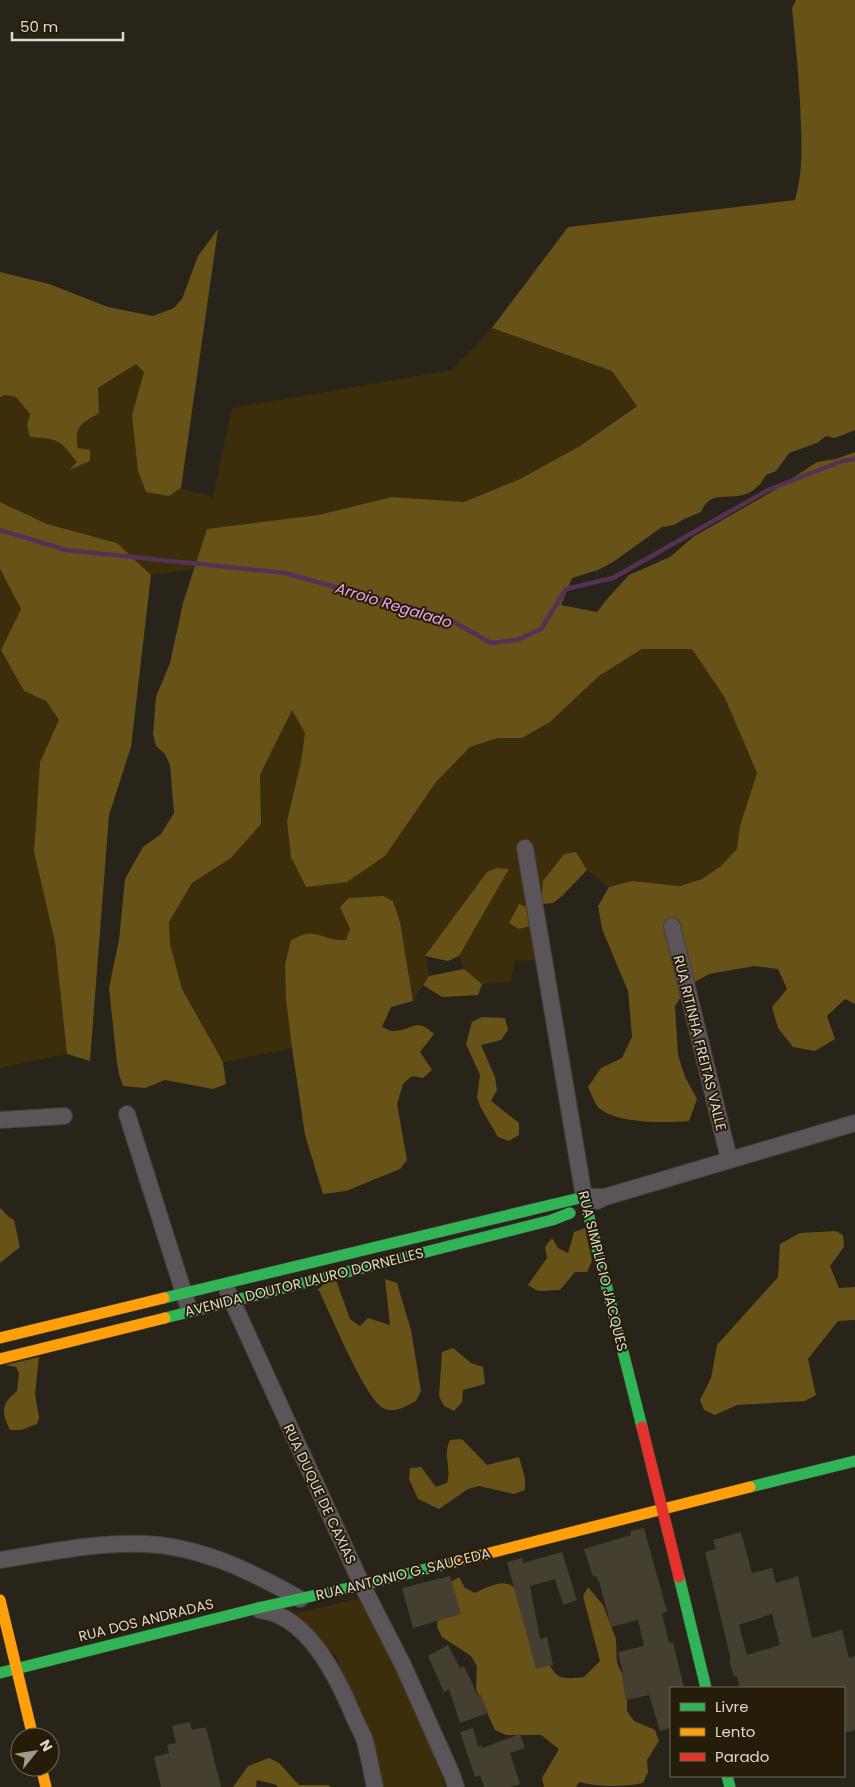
<svg xmlns="http://www.w3.org/2000/svg" width="855" height="1787" font-family="Poppins,sans-serif">
  <rect width="100%" height="100%" fill="#292419"/>
  <path fill="#3c2e0b" d="M492,328L612,371L637,405L580,446L520,479L464,502L392,497L318,515L207,529L194,569L151,575L116,543L47,524L0,502V397L5,395L17,397L30,415L27,425L63,444L78,462L70,468L90,461C67,436 73,430 99,413L98,388L136,364L144,372L132,415L169,496L181,488L213,497L232,408L452,370Z
    M0,569L21,609L1,650L24,691L46,701L60,720L40,762L34,852L55,942L67,1054L0,1068Z
    M642,649H692L725,698L757,773L740,826L737,849L721,866L702,879L680,886L632,881L609,887L587,870L576,852L541,904L530,926L537,960L514,961L511,982L482,984L464,969L459,956L509,869L487,872L426,956L429,976L413,1001L400,922L393,901L340,907L350,929L346,940L335,941L313,933L291,940L285,964L286,1000L292,1048L223,1062L182,989L170,944L169,922L192,883L231,858L261,824L260,775L292,710L305,733L301,762L385,856L436,782L470,747L498,738H522L550,722L599,676Z
    M361,1598L426,1727L445,1787H383L376,1760L358,1704L335,1655L293,1614Z"/>
  <path fill="#675218" d="M796,0H855V430L835,438L826,436L817,443L789,453L776,471L766,475C761,485 751,495 738,496C722,498 709,493 701,512L684,519L674,525L662,527L613,562L598,570L572,578L561,605L597,612L607,599L629,575L670,557L693,537L773,491L817,462L836,459L855,452V1004L845,999L827,1016L835,1039L815,1051L793,1047L778,1028L772,1007L787,989L778,969L755,966L709,974L688,986L675,1006L678,1055L685,1077L697,1099L689,1121C667,1123 617,1124 599,1108C595,1104 591,1093 588,1087L601,1068L622,1058L632,1037L628,991L602,929L598,906L609,887L632,881L680,886L702,879L721,866L737,849L740,826L757,773L725,698L692,649H642L599,676L550,722L522,738H498L470,747L436,782L385,856L347,882L306,887L291,857L287,821L301,762L305,733L292,710L260,775L261,824L231,858L192,883L169,922L170,944L182,989L223,1062L226,1084L213,1089L165,1080L145,1088L123,1086L119,1074L117,1063L109,988L119,940L125,879L143,847L161,834L174,813L170,765L165,754L156,746L153,734L156,697L170,663L183,603L207,529L318,515L392,497L464,502L520,479L580,446L637,406L612,371L492,328L568,227L795,200C802,175 802,154 801,127C800,87 796,48 792,8Z
    M218,229L181,488L169,496L146,492L138,471L132,415L144,372L136,364L98,388L99,413C83,423 73,426 78,448L90,450V461L69,470L77,462C59,439 59,439 30,437L27,425L30,414L16,397L5,395L0,397V272L49,284L108,307L153,316L174,308L182,299L198,256Z
    M0,502L47,524L117,543L151,575L131,747L109,815L90,1061L67,1054L55,942L34,852L40,762L59,720L46,701L24,691L1,650L21,609L0,569Z
    M576,852L587,870L562,896L553,903L541,904L543,881L564,854Z
    M497,868L509,869L459,956L448,961L425,956L487,872Z
    M383,896L393,901L400,922L413,1001L391,1007L382,1027C385,1028 390,1031 393,1031C412,1031 416,1016 434,1034L420,1052L432,1070L423,1078L412,1076L403,1084L397,1104L407,1160L400,1169L346,1191L323,1194L305,1135L292,1048L286,1000L285,964L291,940C298,937 306,932 314,934C327,936 331,941 346,940L350,929L340,907L349,898Z
    M519,904L534,910L530,926L519,929L509,923Z
    M464,969L482,984L478,995L442,997L423,985L429,976Z
    M482,1017L505,1018L508,1030L501,1040L481,1045L495,1077L497,1090L491,1101L519,1123V1135L509,1141L498,1137L481,1108L477,1098L480,1075L466,1044L472,1022Z
    M0,1208L9,1217L14,1220L20,1247L0,1263Z
    M585,1228L592,1261L587,1272H575L560,1290L538,1291L528,1285L547,1258L545,1247L552,1238L558,1248L568,1253L574,1232Z
    M836,1231L843,1235L844,1247L830,1266L839,1288L855,1287V1320L838,1321L808,1359L816,1395L805,1401L737,1405L715,1415L704,1410L700,1400L711,1378L717,1345L778,1277L780,1244L800,1233Z
    M335,1277L350,1319L360,1326L368,1318L390,1325L385,1279L397,1283L411,1330L421,1391L416,1401C406,1406 394,1414 383,1408C364,1397 330,1312 318,1289Z
    M453,1348L471,1363L483,1367L485,1384L463,1390L462,1402L454,1411L444,1406L439,1396L442,1352Z
    M39,1357L35,1394L39,1418L37,1424L21,1430H10C1,1412 1,1404 17,1391L19,1373L16,1367L5,1365Z
    M462,1439L487,1465L519,1457L525,1478V1490L514,1494L479,1486L468,1489L439,1509L418,1499L409,1479L410,1468L421,1467L436,1487L447,1483C452,1465 442,1457 450,1440Z
    M459,1577L465,1588L475,1593C484,1589 498,1581 508,1584C537,1594 539,1669 561,1677C568,1679 577,1678 584,1677L600,1661L583,1596L588,1587L603,1605L616,1639L617,1663L627,1685V1711L634,1721L655,1730L659,1741L647,1760L648,1772L643,1783C623,1787 598,1787 579,1782L576,1787H544L542,1778L559,1749L541,1735H506L495,1730L476,1689L477,1666L471,1656L442,1637L437,1627L439,1604L449,1583Z
    M269,1758L279,1763L299,1785H329L330,1787H277V1785L257,1780L256,1787H233L248,1766Z"/>
  <g fill="none" stroke-linecap="round" stroke-linejoin="round">
    <path stroke="#563156" stroke-width="4.5" d="M0,530L66,550L285,573L447,618L491,643L517,640L541,629L566,589L613,578L768,490L842,461L855,459"/>
  </g>
  <path fill="#453f31" fill-rule="evenodd" d="M644,1528L667,1612L662,1613L669,1643L673,1642L684,1688H671V1728L660,1731L649,1695L626,1700L622,1678H624L618,1652L644,1646L638,1620L611,1627L600,1584L596,1576L593,1577L584,1549L631,1535L630,1531Z
    M741,1532L752,1573L772,1568L776,1583L798,1576L812,1638L842,1630L849,1658L855,1656V1730L844,1733V1688H740L737,1676L734,1677L729,1660H731L705,1552L716,1549L713,1540ZM772,1614L780,1645L747,1655L739,1625Z
    M562,1552L577,1600L563,1605L555,1579L530,1586L540,1639L547,1637L553,1665L536,1669L507,1562L522,1558L523,1563Z
    M450,1576L461,1614L413,1628L402,1588Z
    M448,1645L460,1668L464,1666L478,1696L481,1695L488,1713L460,1723L449,1689L444,1692L428,1656Z
    M190,1722L192,1730L206,1727L221,1787H161L154,1757L169,1753L167,1745L176,1743L172,1726Z
    M473,1728L478,1746L481,1745L482,1748L520,1734L525,1748L510,1753L520,1784L511,1787H484L480,1775L475,1777L460,1732Z"/>
  <g fill="none" stroke-linecap="round" stroke-linejoin="round">
    <g stroke="#444037" stroke-width="18">
      <path id="street" d="M525,848L584,1197H605
        M672,926L729,1159
        M127,1114L187,1303
        M0,1120L64,1116
        M597,1201L605,1197L855,1123
        M228,1292L362,1585L403,1665L452,1775L456,1787
        M0,1560C47,1553 96,1542 144,1544C200,1546 253,1572 300,1599
        M260,1610C306,1615 335,1673 351,1710C355,1720 360,1729 364,1738C369,1754 371,1771 375,1787"/>
    </g>
    <g stroke="#444037" stroke-width="12">
      <path id="fast" d="M164,1298L584,1197L642,1427
        M165,1318L552,1220L570,1213
        M750,1487L855,1461
        M679,1577L706,1688
        M0,1673L254,1609L362,1585L454,1562
        M727,1776L730,1787"/>
    </g>
    <g stroke="#444037" stroke-width="12">
      <path id="slow" d="M0,1338L164,1298
        M0,1359L165,1318
        M454,1562L750,1487
        M0,1600L33,1737
        M41,1767L46,1787"/>
    </g>
    <g stroke="#444037" stroke-width="12">
      <path id="jam" d="M642,1427L679,1577"/>
    </g>
    <use href="#street" stroke="#5b5459" stroke-width="16"/>
    <use href="#fast" stroke="#30b455" stroke-width="11"/>
    <use href="#slow" stroke="#ff9f0a" stroke-width="11"/>
    <use href="#jam" stroke="#e5322d" stroke-width="11"/>
  </g>
  <g text-anchor="middle" dominant-baseline="central" stroke-width="4" stroke-linejoin="round" paint-order="stroke">
    <g font-size="14" fill="#ded9cd" stroke="#251d09">
      <text transform="translate(700 1043) rotate(76)">RUA RITINHA FREITAS VALLE</text>
      <text transform="translate(603 1271) rotate(76)">RUA SIMPLICIO JACQUES</text>
      <text transform="translate(304 1282) rotate(-14)">AVENIDA DOUTOR LAURO DORNELLES</text>
      <text transform="translate(320 1494) rotate(65)">RUA DUQUE DE CAXIAS</text>
      <text transform="translate(403 1574) rotate(-14)">RUA ANTONIO G. SAUCEDA</text>
      <text transform="translate(146 1620) rotate(-14)">RUA DOS ANDRADAS</text>
    </g>
    <g font-size="15" font-style="italic" fill="#e8a6e8" stroke="#251d09">
      <text transform="translate(394 605) rotate(17)">Arroio Regalado</text>
    </g>
  </g>
  <rect x="670" y="1687" width="175" height="90" fill="#251d09" stroke="#6f6857"/>
  <rect x="680" y="1703" width="25" height="8" fill="#30b455" stroke="#6f6857"/>
  <text x="715" y="1712" font-size="15" fill="#ded9cd">Livre</text>
  <rect x="680" y="1728" width="25" height="8" fill="#ff9f0a" stroke="#6f6857"/>
  <text x="715" y="1737" font-size="15" fill="#ded9cd">Lento</text>
  <rect x="680" y="1753" width="25" height="8" fill="#e5322d" stroke="#6f6857"/>
  <text x="715" y="1762" font-size="15" fill="#ded9cd">Parado</text>
  <g transform="translate(35 1752) rotate(60)"><circle r="24" fill="#251d09" stroke="#6f6857"/>
  <path d="M0-4L9 19L0 12L-9 19Z" fill="#9f9a8e"/>
  <text y="-8" font-size="14" font-weight="bold" text-anchor="middle" fill="#ded9cd">N</text>
  </g>
  <path d="M12 32v8h111v-8" fill="none" stroke="#ded9cd" stroke-width="2.5"/>
  <text x="20" y="32" font-size="15" fill="#ded9cd" stroke="#251d09" stroke-width="4" paint-order="stroke">50 m</text>
</svg>
